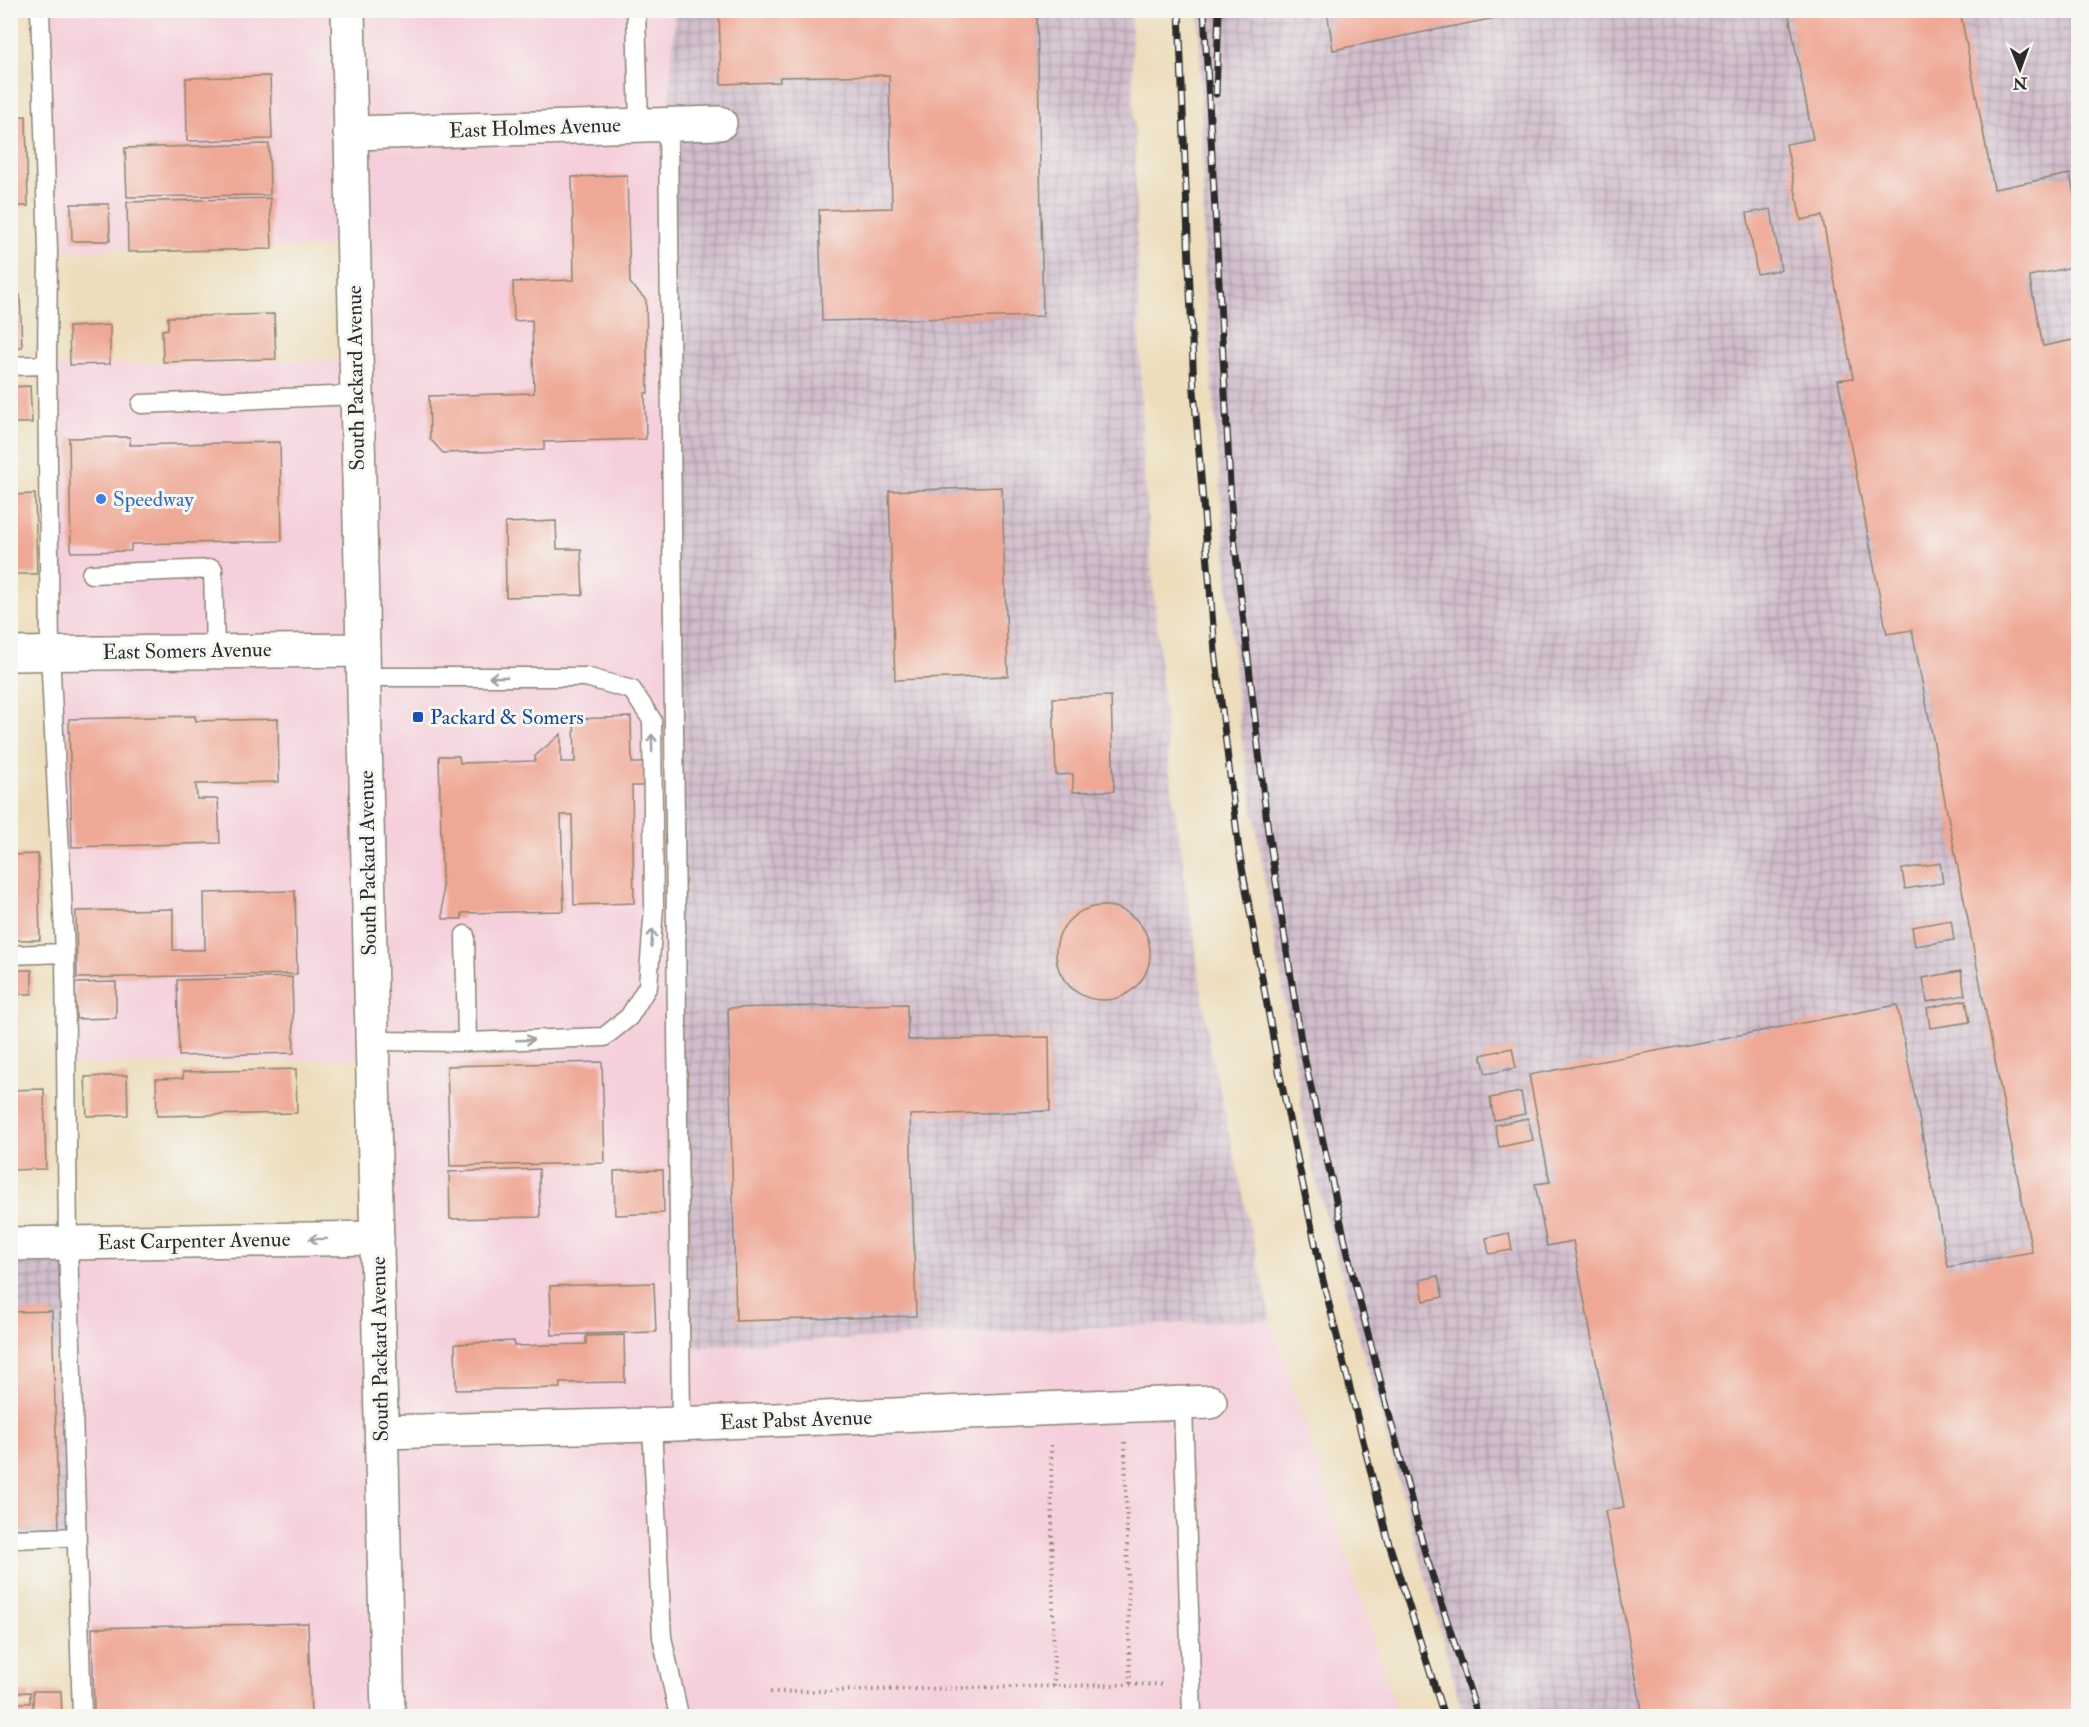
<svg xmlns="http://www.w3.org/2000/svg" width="2089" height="1727" font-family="'IM FELL Double Pica',serif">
  <defs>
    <pattern id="industrial-grid" width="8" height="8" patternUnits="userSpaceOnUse" patternTransform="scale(1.5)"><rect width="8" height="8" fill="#d1bdcc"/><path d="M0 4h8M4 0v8" fill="none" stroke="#aa9aa6"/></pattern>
  </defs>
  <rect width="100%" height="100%" fill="#f6f6f2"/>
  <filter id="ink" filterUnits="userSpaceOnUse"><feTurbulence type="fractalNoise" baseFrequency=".0167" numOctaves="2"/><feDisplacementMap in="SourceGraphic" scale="12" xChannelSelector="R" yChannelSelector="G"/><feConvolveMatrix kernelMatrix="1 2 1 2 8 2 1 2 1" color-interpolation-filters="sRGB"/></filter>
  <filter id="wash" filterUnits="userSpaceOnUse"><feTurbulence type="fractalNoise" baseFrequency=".008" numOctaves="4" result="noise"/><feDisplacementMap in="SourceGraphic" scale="24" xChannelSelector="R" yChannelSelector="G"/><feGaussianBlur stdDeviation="1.35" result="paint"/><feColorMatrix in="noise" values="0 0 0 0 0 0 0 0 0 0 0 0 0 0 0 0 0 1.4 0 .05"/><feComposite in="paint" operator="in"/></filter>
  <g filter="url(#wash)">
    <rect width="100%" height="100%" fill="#edddbc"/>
    <path fill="#f5cfdb" d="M40,11H675L668,124L681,1347L1271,1319L1398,1716H82L68,1243L377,1238L372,1058L66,1066L47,365L356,360L353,247L48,250Z"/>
    <path fill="url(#industrial-grid)" d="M675,11H1131L1143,467L1169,767L1210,1048L1271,1319L681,1347L668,124Z
      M1199,11H2078V1716H1464L1311,1163L1238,715L1205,288Z
      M68,1243L77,1537L11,1539L10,1244Z"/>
    <g id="blocks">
      <path fill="#efa895" d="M719,10H1037L1043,316L822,321L819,210L892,208L889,75L780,77V82L721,84Z
        M1327,10H1526V12L1333,50Z
        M1788,10H1960L1994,189L2070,174L2078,217V266L2029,276L2043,346L2078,339V1716H1643L1605,1511L1624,1507L1573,1241L1547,1246L1535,1184L1550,1182L1529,1075L1897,1005L1948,1267L2032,1252L1912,630L1887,634L1838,380L1853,378L1822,216L1801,220L1786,144L1813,139Z
        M270,76L272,139L187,141L186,78Z
        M26,116L28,206H10V117Z
        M269,144L270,195L127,197L125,148Z
        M627,175L630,283L646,300L648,393H645L646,439L544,442V450L443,453L430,439L429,396L534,393L532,320L514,321L513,282L574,280L572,177Z
        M270,198L272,249L128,252L127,202Z
        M71,204H109L110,241H72Z
        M1771,209L1781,270L1757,274L1747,213Z
        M10,295H20L22,347L10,348Z
        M274,314L276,359L163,362L162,330L168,329V317Z
        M110,325V364L70,365L69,327Z
        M30,386L32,423H10V387Z
        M130,437V445L280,442L282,541L131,544V551L71,552L69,438Z
        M1002,487L1008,676L895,680L889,491Z
        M35,494L37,574H11L10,495Z
        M556,521L557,549H581L583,595L506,597L505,523Z
        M1111,696L1114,791L1073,792V774L1056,775L1053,698Z
        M195,716L196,721L278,719L279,782L196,784L197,799H218L220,843L72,847L69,719Z
        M631,717L632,763H650L651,786H632L634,903L574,905L572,815H561L564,911L462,913V919H443L439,756H459L460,763L535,761V756L561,734V762H575L574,719Z
        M38,854L40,940H10V855Z
        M1940,863L1943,883L1905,889L1902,869Z
        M295,891L297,974L77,978L76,911L173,909V950H205L204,893Z
        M1056 953a47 47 0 1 1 94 0a47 47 0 1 1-94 0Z
        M1951,920L1954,940L1915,946L1912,927Z
        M10,970H32V994H10Z
        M1961,971L1965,995L1927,1002L1923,978Z
        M292,977L294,1053L179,1056L177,980Z
        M116,982V1018L76,1019L75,983Z
        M1966,1000L1970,1022L1930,1028L1927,1008Z
        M907,1004L908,1040L1049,1037L1050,1111L910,1115L916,1316L736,1321L728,1008Z
        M1512,1048L1516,1068L1486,1074L1481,1055Z
        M602,1062L605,1163L450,1166L447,1066Z
        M296,1069L297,1113L157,1116L156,1079L183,1078V1072Z
        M127,1075L128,1115L87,1116L85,1077Z
        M44,1089L46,1169L10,1170V1090Z
        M1521,1092L1525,1114L1494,1120L1490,1098Z
        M1528,1118L1533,1140L1499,1147L1495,1125Z
        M539,1169L540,1217L450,1219L449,1172Z
        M663,1170L664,1213L615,1215L614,1171Z
        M1509,1233L1512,1250L1489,1254L1486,1238Z
        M1438,1276L1443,1297L1424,1301L1420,1280Z
        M654,1283L656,1332L552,1335L550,1286Z
        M52,1311L59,1528L10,1530V1312Z
        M624,1335L625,1382L560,1383V1388L456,1390L455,1344L514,1341V1346L586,1344V1336Z
        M308,1623L311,1716H94L92,1628Z
        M33,1691H61L62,1716H16V1709L33,1708Z
        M30,1692V1703H11L10,1693Z"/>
    </g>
  </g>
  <g filter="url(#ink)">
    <use href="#blocks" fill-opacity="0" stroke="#8c8474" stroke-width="1.5"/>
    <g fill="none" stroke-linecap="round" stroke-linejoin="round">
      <g stroke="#8c8474" stroke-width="21">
        <path id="service" d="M40,10L48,250L47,365L50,653L65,953L68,1243L82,1716
          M636,10L639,125
          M668,124L681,1424
          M10,366L47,365
          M141,404L357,395
          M91,574L213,569L215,651
          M364,677H586L632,690L652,720L654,907L648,986L629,1017L604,1037L467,1042
          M10,955L65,953
          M372,1041L467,1042L465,935
          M1183,1403L1192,1716
          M652,1425L662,1637L679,1716
          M10,1539L77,1537"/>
      </g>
      <g stroke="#8c8474" stroke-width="36">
        <path id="minor" d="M350,133L720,123
          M10,654L363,650
          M10,1244L377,1238
          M382,1432L652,1425L1210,1402"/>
      </g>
      <g stroke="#8c8474" stroke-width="36">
        <path id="tertiary" d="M348,10L388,1716"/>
      </g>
      <path stroke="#8c8474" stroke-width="4" stroke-dasharray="1.5 4.5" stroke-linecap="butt" d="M1125,1442L1130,1685
        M1051,1445L1054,1687
        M770,1692L1161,1684"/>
      <use href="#service" stroke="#fff" stroke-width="18"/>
      <use href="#minor" stroke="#fff" stroke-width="33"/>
      <use href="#tertiary" stroke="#fff" stroke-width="33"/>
      <g stroke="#2b2b2b" stroke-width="7">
        <path id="rail" d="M1179,10L1194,390L1215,651L1239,851L1279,1071L1322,1276L1387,1537L1444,1716
          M1204,10L1232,520L1268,831L1302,1047L1352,1272L1425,1553L1478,1716
          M1216,94L1219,10"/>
      </g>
      <use href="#rail" stroke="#f6f6f2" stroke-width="4.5" stroke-dasharray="14" stroke-linecap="butt"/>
    </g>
    <defs><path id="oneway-shaft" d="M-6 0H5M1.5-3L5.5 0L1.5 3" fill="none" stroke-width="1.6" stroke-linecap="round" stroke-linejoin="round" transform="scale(1.5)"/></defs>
    <g stroke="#a0a0a0">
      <use href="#oneway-shaft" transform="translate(498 677) rotate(180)"/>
      <use href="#oneway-shaft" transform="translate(652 743) rotate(-91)"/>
      <use href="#oneway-shaft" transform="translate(652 938) rotate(-86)"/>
      <use href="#oneway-shaft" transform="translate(525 1040) rotate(-2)"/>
      <use href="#oneway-shaft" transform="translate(318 1239) rotate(179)"/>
    </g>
  </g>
  <circle fill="#3f7fe0" stroke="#f6f6f2" stroke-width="2" cx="101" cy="499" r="6"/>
  <rect fill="#1a4fb4" stroke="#f6f6f2" stroke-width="2" x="412" y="711" width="12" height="12" rx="3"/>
  <g text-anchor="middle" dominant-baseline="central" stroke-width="6" stroke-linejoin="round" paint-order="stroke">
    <g font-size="21" fill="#2b2b2b" stroke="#f6f6f2">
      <text transform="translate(535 128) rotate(-2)">East Holmes Avenue</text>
      <text transform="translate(356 378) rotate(-91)">South Packard Avenue</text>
      <text transform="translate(187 651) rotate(-1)">East Somers Avenue</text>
      <text transform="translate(368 863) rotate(-91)">South Packard Avenue</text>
      <text transform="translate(194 1241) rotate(-1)">East Carpenter Avenue</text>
      <text transform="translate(380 1349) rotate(-91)">South Packard Avenue</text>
      <text transform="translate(796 1420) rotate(-2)">East Pabst Avenue</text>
    </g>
    <g font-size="21" fill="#366cbe" stroke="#f6f6f2" text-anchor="start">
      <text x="113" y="499">Speedway</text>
    </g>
    <g font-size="21" fill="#164399" stroke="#f6f6f2" text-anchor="start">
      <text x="430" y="717">Packard &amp; Somers</text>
    </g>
  </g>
  <rect width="2089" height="1727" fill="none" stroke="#f6f6f2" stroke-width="36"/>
  <g transform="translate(2020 69) rotate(179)" stroke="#f6f6f2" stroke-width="4.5" paint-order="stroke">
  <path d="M0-4.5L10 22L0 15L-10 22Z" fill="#2b2b2b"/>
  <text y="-9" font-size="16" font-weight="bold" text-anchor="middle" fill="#2b2b2b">N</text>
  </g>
</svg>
